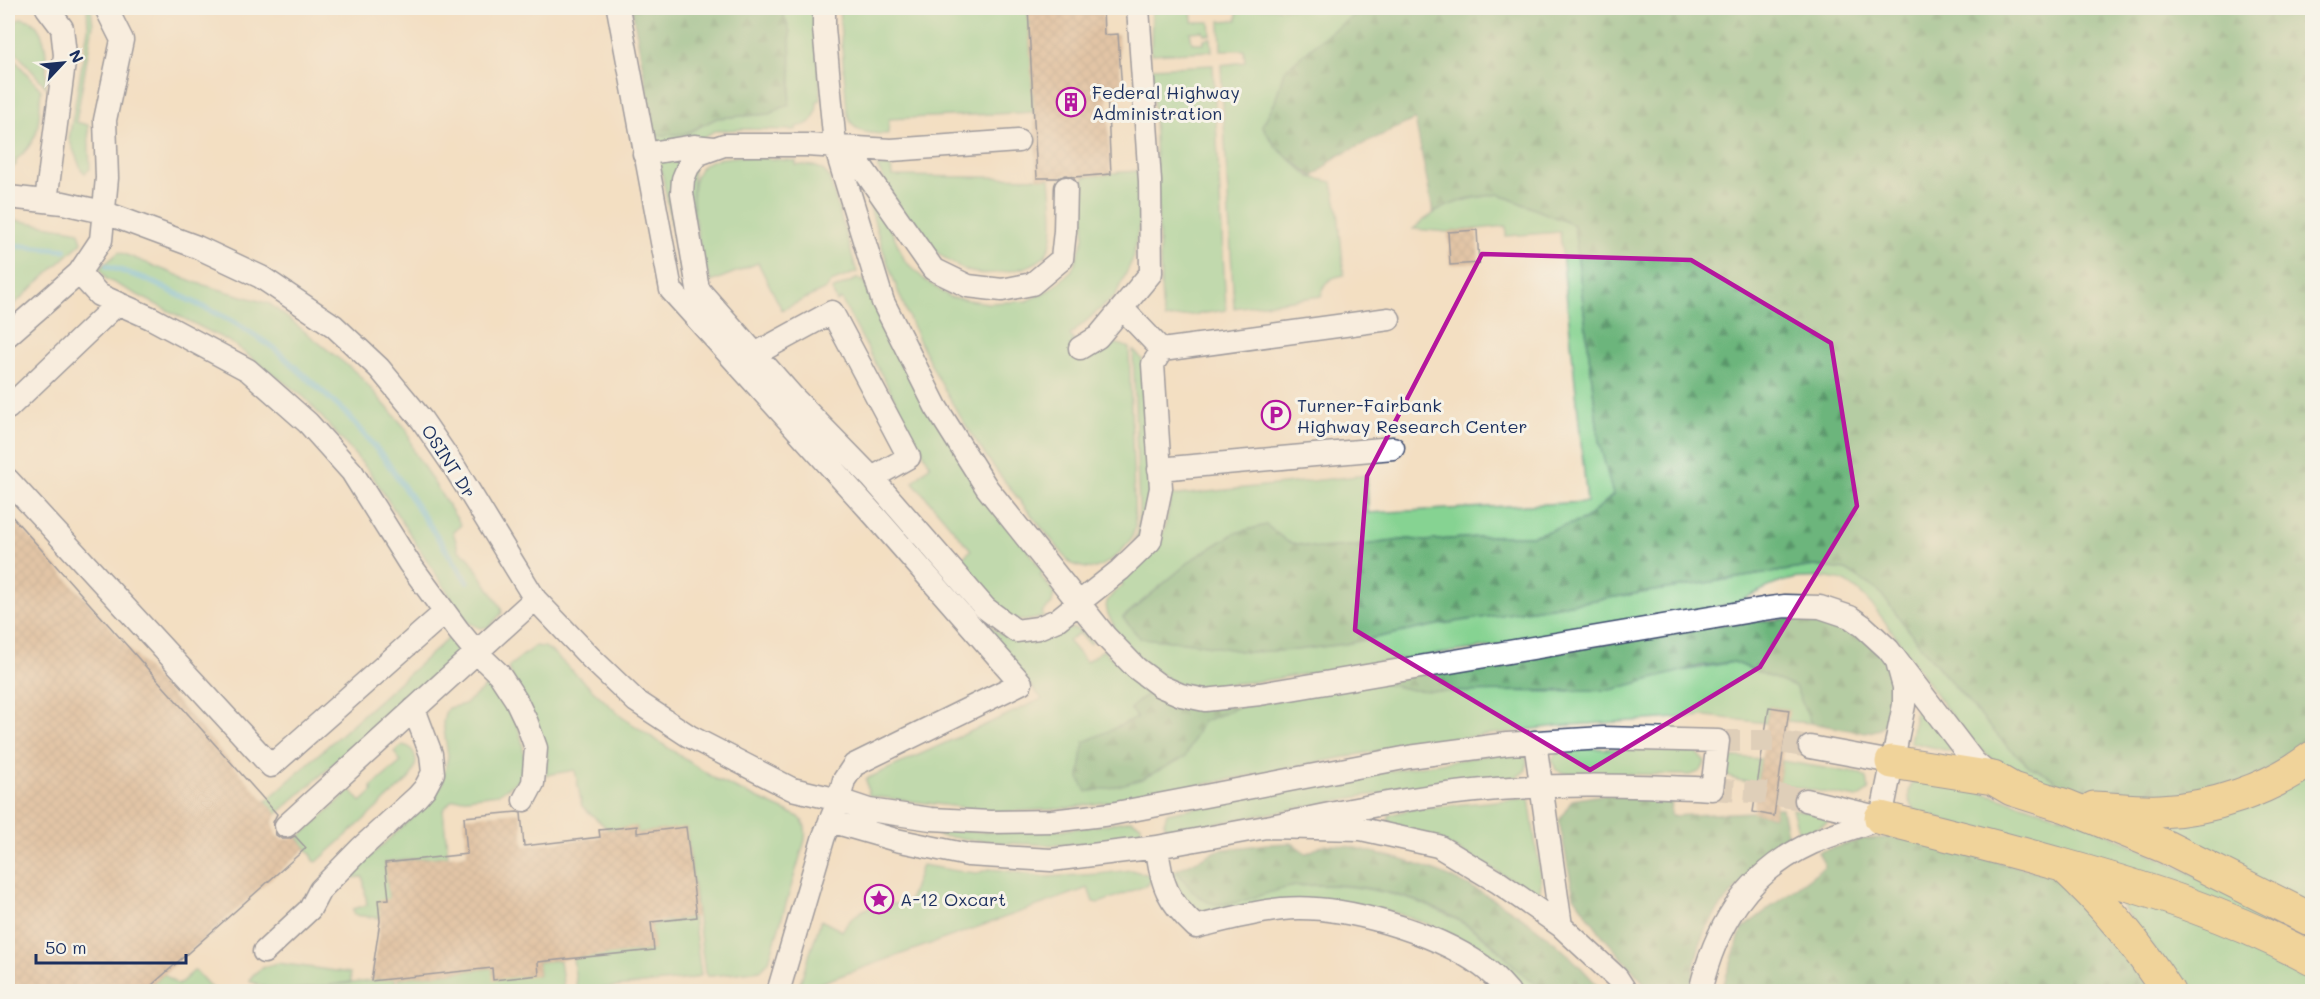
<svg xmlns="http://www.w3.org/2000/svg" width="2320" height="999" font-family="Mali,sans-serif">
  <defs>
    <pattern id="forest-firs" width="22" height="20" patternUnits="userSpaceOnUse" patternTransform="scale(1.5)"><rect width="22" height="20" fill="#6cb57c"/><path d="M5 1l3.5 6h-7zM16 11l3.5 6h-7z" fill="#589469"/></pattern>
    <pattern id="building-cross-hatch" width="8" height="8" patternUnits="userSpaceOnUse" patternTransform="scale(1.5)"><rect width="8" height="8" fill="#cfa682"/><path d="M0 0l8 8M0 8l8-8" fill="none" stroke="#a7886e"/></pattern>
  </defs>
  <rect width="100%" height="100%" fill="#f7f3e8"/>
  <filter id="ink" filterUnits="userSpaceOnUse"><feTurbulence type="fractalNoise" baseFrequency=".0167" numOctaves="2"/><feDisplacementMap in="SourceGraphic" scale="12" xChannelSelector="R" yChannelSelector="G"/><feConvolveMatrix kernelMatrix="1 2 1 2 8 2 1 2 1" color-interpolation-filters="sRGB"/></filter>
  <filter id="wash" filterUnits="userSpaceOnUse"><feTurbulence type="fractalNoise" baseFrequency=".008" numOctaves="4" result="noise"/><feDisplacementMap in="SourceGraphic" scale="24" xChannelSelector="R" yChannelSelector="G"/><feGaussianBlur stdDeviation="1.35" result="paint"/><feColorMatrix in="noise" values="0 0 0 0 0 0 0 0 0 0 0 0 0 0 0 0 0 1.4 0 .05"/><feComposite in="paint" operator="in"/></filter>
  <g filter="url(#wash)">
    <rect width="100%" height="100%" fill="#f3dfc2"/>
    <path fill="#86d392" stroke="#508178" stroke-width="1.5" d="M87,8H91L93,25L76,122L88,125L90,169L85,173L81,169L69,139L88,29Z
      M781,8H815L821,100L817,101C817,116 813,125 796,127V130L745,129L714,131L693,145L692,292H684L655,135L685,134L717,118L769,114L789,104L791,84L790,32Z
      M839,8H1028L1034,112L889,119L888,134C869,134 851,134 847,111Z
      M1152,8H1191L1192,22H1210L1211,35L1204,34L1203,31L1190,32L1192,43H1204V39L1211,38L1212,51L1151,54Z
      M1237,8H1365L1325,36L1284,71L1275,102L1262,126L1276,147L1310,177L1332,182L1338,211L1344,275C1328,278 1325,282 1321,296L1234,308L1221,65L1245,62L1244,50H1221L1220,21L1237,20Z
      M21,18L32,21C50,37 46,65 46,87L8,43V27Z
      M8,52L41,90C38,122 43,137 16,160V165L8,170Z
      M1213,65L1226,310L1165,319L1162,306L1152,68Z
      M740,156L796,161V165C810,165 821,165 829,177L857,272L831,282L826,289L782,310L758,263L711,282C702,259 680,182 704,165C714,157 729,158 740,156Z
      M877,166H891L892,176L1050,178C1051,198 1058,237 1046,254C1034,271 986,277 968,271C958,267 945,259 937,252C912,234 891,193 877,166Z
      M1137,171L1141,217L1132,261L1115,296L1070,335L1082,354C1099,345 1110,339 1129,348L1135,528C1131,545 1112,563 1095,568C1087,570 1078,566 1071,564C1042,527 1010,491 984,453C927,371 888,280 864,184L886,218L905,261L926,281L950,297L988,303L1027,301L1053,288L1072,270L1084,238V177L1110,174L1111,173Z
      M1498,194L1574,225L1599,441L1614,495L1584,520L1532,536H1491L1424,541L1409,539L1355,546L1318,548L1288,542L1266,525L1235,533L1194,558L1123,617L1140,638L1194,643L1247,652L1296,650L1345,644L1442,624L1814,566L1846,570L1879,591L1923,649L1974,709L2029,766L2056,779L2053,788C2029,779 2005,771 1985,753C1953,724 1922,673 1896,637C1883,619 1867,595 1847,583C1836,577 1815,577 1802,578C1777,579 1753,596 1730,605L1518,643L1366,664L1262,681L1195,687L1175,683L1145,664L1112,627L1114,625C1100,605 1106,598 1123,585L1121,580C1155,548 1166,545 1170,496L1367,475L1368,513L1587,502L1560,232L1506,236V226L1448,232L1413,229C1443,203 1460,200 1498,194Z
      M8,219L75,230L79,232L82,242L8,310Z
      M119,252L197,283L270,304L358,374L407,430L414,452L461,525L453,532L459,551L468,556L501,607L502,613L489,627L480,628L467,622L369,471L305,398L230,342L106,279L100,268Z
      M859,278L861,281L864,280L897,354L1043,572L1040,575L1054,593L1052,604L1042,613L1044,617L1026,621L1009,618L958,562L971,550L913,482L930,465L841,299L837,302L832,290Z
      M1133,350L1142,359L1151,498L1142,535L1133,542L1138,533L1139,509Z
      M943,573C961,593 997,647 1028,641C1037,640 1046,634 1055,631L1058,635C1073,622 1081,630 1092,642L1090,644L1079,633L1068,641L1086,662L1103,650L1149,692L1130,709L1185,757L1202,722L1238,707L1376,682L1413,690L1562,692L1734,662L1795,687L1812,721L1811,723L1787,721L1788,710L1769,707L1766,723L1706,716L1558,726L1413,744L1128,799L1061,809L1001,812L869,796L866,779L1042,699L939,577Z
      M451,636L458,649L457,655L277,814L266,801Z
      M535,646L545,647L552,652L623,718L715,779L799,817C806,824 806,830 805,840L769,961L761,970L712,976H707L705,973L686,828L637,833V827L608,829L582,806L575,770L546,775L547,752L508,667Z
      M493,681C513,708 531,745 521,779L498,794L452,800L443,810L448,856L385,862L389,899L380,918L354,915L353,909L367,905L363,877L353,878V872L429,802L442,785L448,756L443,723L445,713L448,708L465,704Z
      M1918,699L1953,748L1949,751L1910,742Z
      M403,745L409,747C420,757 416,768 409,779L317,862L314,861L312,856L298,838L351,790L361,802L373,791L371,787L401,762L394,752Z
      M1584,748L1695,752L1705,761C1703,771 1699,773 1689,775L1565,773L1556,770L1552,760C1558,747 1572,749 1584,748Z
      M1520,750C1527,756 1528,761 1526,770L1517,777L1362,796L1175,831H1169L1164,823L1167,813L1340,779Z
      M1736,757L1761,759L1757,783C1742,781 1715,780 1727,759Z
      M1782,761L1861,774L1867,778L1869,790L1857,798L1778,784Z
      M2312,767V911L2130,820Z
      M1931,777L2088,824L2312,931V946L1916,811C1906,799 1906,789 1917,778Z
      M1529,798L1541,882L1540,890L1536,893L1436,838L1391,825L1388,821L1389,815L1411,809Z
      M1792,809L1824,814L1828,817L1827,823L1808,832L1799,833Z
      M1131,820L1141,825L1142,833L1138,837L1085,844L1054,845L1004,843L940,836L935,833L938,829C1003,835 1066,833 1131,820Z
      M922,865L957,871L978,873L989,869L1001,870L1044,877L1099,874L1131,870L1153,876L1148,885L1099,903L1093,902L1088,888L817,984L819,991L790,992L792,985L799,986L821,920L842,931C857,907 880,899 907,906Z
      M1176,870L1191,888L1208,902C1227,899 1247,896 1266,892C1277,890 1287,887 1298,886C1376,880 1464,907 1515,967C1523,976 1537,980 1542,991H1526C1514,981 1503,970 1491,961C1455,932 1404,911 1359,905L1204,911C1185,905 1178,891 1173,872Z
      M2114,895L2194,916L2312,970V991H2184Z
      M693,917L701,975L691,979L577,991L573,958L653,950L651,925Z
      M560,960L564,991H400L398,978L492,968L539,975L538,962Z
      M278,963L350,973L351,982C318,986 278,999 249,980C257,969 265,966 278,963Z
      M195,970L214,991L144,992L164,974L178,985Z
      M395,978L396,991L274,992L291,990Z"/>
    <path fill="url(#forest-firs)" stroke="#44726d" stroke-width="1.5" d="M632,8H781L790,32L791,84L789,104L769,114L717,118L685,134L655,135Z
      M1365,8H2312V746L2246,783L2178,802L2103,798L2053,788L2055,779L2029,766L2005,744L1923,649L1879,591L1846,570L1814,566L1442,624L1345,644L1296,650L1247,652L1194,643L1140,638L1123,618L1194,558L1235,533L1266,525L1288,542L1318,548L1355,546L1409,539L1424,541L1491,536H1532L1584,520L1613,495L1599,441L1574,225L1498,194L1465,199L1433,212L1415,119L1336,157L1313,177L1276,147L1262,126L1275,102L1284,71L1325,36Z
      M1817,616L1855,627L1878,649L1894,676L1893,714L1880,729L1866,733L1811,723L1795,687L1734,662L1700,666L1611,690L1454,692L1413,690L1376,682L1723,624Z
      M1149,692L1176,703L1238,707L1202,722L1185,757L1142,779L1110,788L1086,792L1079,778L1084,742L1137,718L1130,709Z
      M1601,795L1672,797L1671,816L1753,812L1774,816L1775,808H1782L1789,843C1758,868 1721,897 1704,933C1696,950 1694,973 1690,991H1651L1602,935L1574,896L1559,821L1572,800Z
      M1903,837L2059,877L2156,992H1721L1742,929L1825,866L1818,852L1864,839Z
      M1292,843L1306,853C1313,852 1319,845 1326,845C1343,844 1360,849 1376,853C1464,873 1544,921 1602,991H1542C1537,980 1523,977 1515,967C1466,906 1373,879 1297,886C1273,888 1238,907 1217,904C1199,903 1186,883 1176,870L1219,850L1267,844Z"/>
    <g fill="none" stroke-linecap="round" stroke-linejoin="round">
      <path stroke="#60c1df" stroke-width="6" d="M8,245L65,250
        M107,266L146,279L232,321L274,348L348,415L385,459L467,581"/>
    </g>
    <g id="blocks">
      <path fill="url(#building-cross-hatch)" d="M1028,8H1103L1104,35L1118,34L1122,91L1107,92L1111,174L1074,177L1066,175L1058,178H1037Z
        M1477,230L1479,263L1450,265L1448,232Z
        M8,512L277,814L273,822L276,835L282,839H289L295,836L306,848L144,992H18L8,980Z
        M1769,707L1789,710L1774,816L1753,812Z
        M517,812L521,813L524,846L600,837L599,830L637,826V833L686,827L697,917L651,922L654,950L538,962L539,975L493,980L492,968L371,981L380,921L378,900L389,899L385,863L467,854L464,817Z"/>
    </g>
  </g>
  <g filter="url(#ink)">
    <use href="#blocks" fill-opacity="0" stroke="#3b496d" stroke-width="1.5"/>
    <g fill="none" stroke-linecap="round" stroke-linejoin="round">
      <path stroke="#c8bcae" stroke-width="22" stroke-dasharray="22 11" stroke-linecap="butt" d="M1718,741H1773L1810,747
        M1712,789L1766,793L1806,800"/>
      <g stroke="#3b496d" stroke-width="25">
        <path id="minor" d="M618,8L671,290L875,516L1021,683L854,765L844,780L839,800L824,836L778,992
          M824,8V28L835,146L883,302L936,407L987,488L1106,637L1136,668L1160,686L1181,695L1205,700L1260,694L1763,609L1785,606L1820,607L1850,617L1863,626L1888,649L1974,762L1993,778
          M1018,141L891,150L806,145H724L699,154L688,167L683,179L682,193L698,289L794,398L872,478L985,608L1016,631L1038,628L1057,620L1120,570L1150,541L1161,488L1153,364L1162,350L1389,319
          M836,147L861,166L933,269L968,286L1002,290L1032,284L1062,259L1065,231L1066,188
          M644,154L694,146L714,148
          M8,197L63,203L103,212L197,247L261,277L334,326L379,368L422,420L455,468L535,599L591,658L636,701L689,736L792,789L839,800L869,810L931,819L990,822L1052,821L1111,814L1409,757L1507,744L1603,738L1718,741L1712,789C1629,785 1547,783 1465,792C1398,799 1332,814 1266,827
          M46,201L65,55L62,28L47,8
          M79,273L99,295L151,318L248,370L308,423L352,472L409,563L458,630L476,652L499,674L516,700L527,723L536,748L533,783L524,800
          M1122,308L1162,350
          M8,335L79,273L101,240L107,178L105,120L122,40L106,8
          M1080,348L1098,337L1151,273L1150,181L1138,8
          M755,354L832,312L909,457L872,478
          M8,408L118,303
          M1159,469L1393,448
          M8,480L271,766L445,612
          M1535,742L1561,926
          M1810,747L1892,762
          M1806,800L1881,818
          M1881,818L1904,705V687L1898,665
          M830,821L896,840L968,855L1051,860L1157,847L1266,827L1361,829L1438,846L1498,882L1561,926L1617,978L1626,992
          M286,826L535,599
          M1157,847C1161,885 1168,901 1196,927C1224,920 1253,912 1282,909C1340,903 1435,932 1482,966C1492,973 1501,983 1509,992
          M264,952L310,909L320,890L361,848L417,797L425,788L433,773L431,754L414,709
          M1700,992C1715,925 1748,872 1812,843C1834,833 1858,827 1881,818"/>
      </g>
      <g stroke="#3b496d" stroke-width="35">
        <path id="highway" d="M1892,762L1993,778L2012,789L2066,806L2166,847L2312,920
          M2094,808C2116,809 2138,812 2160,811C2212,809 2270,789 2312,758
          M1881,818C1942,833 2002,848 2062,865C2148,889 2233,916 2312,959
          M2065,867C2105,904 2138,945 2168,992"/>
      </g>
      <use href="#minor" stroke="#fff" stroke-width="22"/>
      <use href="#highway" stroke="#eec569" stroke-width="33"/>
    </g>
  </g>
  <path d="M0 0H2320V999H0ZM1482,254L1691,260L1831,343L1857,506L1760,667L1590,770L1355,630L1367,476Z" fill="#f3dfc2" fill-opacity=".55" fill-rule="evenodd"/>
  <path fill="none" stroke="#b5179e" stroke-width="4.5" stroke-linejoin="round" d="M1482,254L1691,260L1831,343L1857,506L1760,667L1590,770L1355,630L1367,476Z"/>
  <defs>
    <g id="building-ring" transform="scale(1.5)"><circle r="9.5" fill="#f7f3e8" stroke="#b5179e" stroke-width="1.5"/><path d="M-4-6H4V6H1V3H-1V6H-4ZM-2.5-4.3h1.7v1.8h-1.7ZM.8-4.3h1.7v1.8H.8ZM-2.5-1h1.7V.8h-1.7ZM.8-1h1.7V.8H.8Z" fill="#b5179e"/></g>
    <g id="parking-ring" transform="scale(1.5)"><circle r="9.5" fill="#f7f3e8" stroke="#b5179e" stroke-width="1.5"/><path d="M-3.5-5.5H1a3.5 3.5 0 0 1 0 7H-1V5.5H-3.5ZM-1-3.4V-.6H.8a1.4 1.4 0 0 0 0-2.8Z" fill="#b5179e"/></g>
    <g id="sight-ring" transform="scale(1.5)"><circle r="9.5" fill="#f7f3e8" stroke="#b5179e" stroke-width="1.5"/><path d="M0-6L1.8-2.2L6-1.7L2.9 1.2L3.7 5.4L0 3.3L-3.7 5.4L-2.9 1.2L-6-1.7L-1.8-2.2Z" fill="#b5179e"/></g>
  </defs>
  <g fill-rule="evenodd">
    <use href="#building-ring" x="1071" y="102"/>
    <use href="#parking-ring" x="1276" y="415"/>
    <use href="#sight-ring" x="879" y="899"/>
  </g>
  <g text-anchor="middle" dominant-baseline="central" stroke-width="6" stroke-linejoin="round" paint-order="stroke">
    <g font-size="18" fill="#1b2f5e" stroke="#f7f3e8" text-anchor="start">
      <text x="1092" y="92">Federal Highway<tspan x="1092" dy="21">Administration</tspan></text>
      <text x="1297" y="405">Turner-Fairbank<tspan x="1297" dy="21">Highway Research Center</tspan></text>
      <text x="900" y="899">A-12 Oxcart</text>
    </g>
    <g font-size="18" fill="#1b2f5e" stroke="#f7f3e8">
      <text transform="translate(449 461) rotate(57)">OSINT Dr</text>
    </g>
  </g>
  <rect width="2320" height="999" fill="none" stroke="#f7f3e8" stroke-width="30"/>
  <g transform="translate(63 63) rotate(64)" stroke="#f7f3e8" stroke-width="4.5" paint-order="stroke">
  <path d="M0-4.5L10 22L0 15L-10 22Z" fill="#1b2f5e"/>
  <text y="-9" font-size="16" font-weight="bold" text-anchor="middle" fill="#1b2f5e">N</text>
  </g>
  <path d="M36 954v9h150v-9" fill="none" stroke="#1b2f5e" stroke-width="3"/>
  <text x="45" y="954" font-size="18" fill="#1b2f5e" stroke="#f7f3e8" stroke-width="4.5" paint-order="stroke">50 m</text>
</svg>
